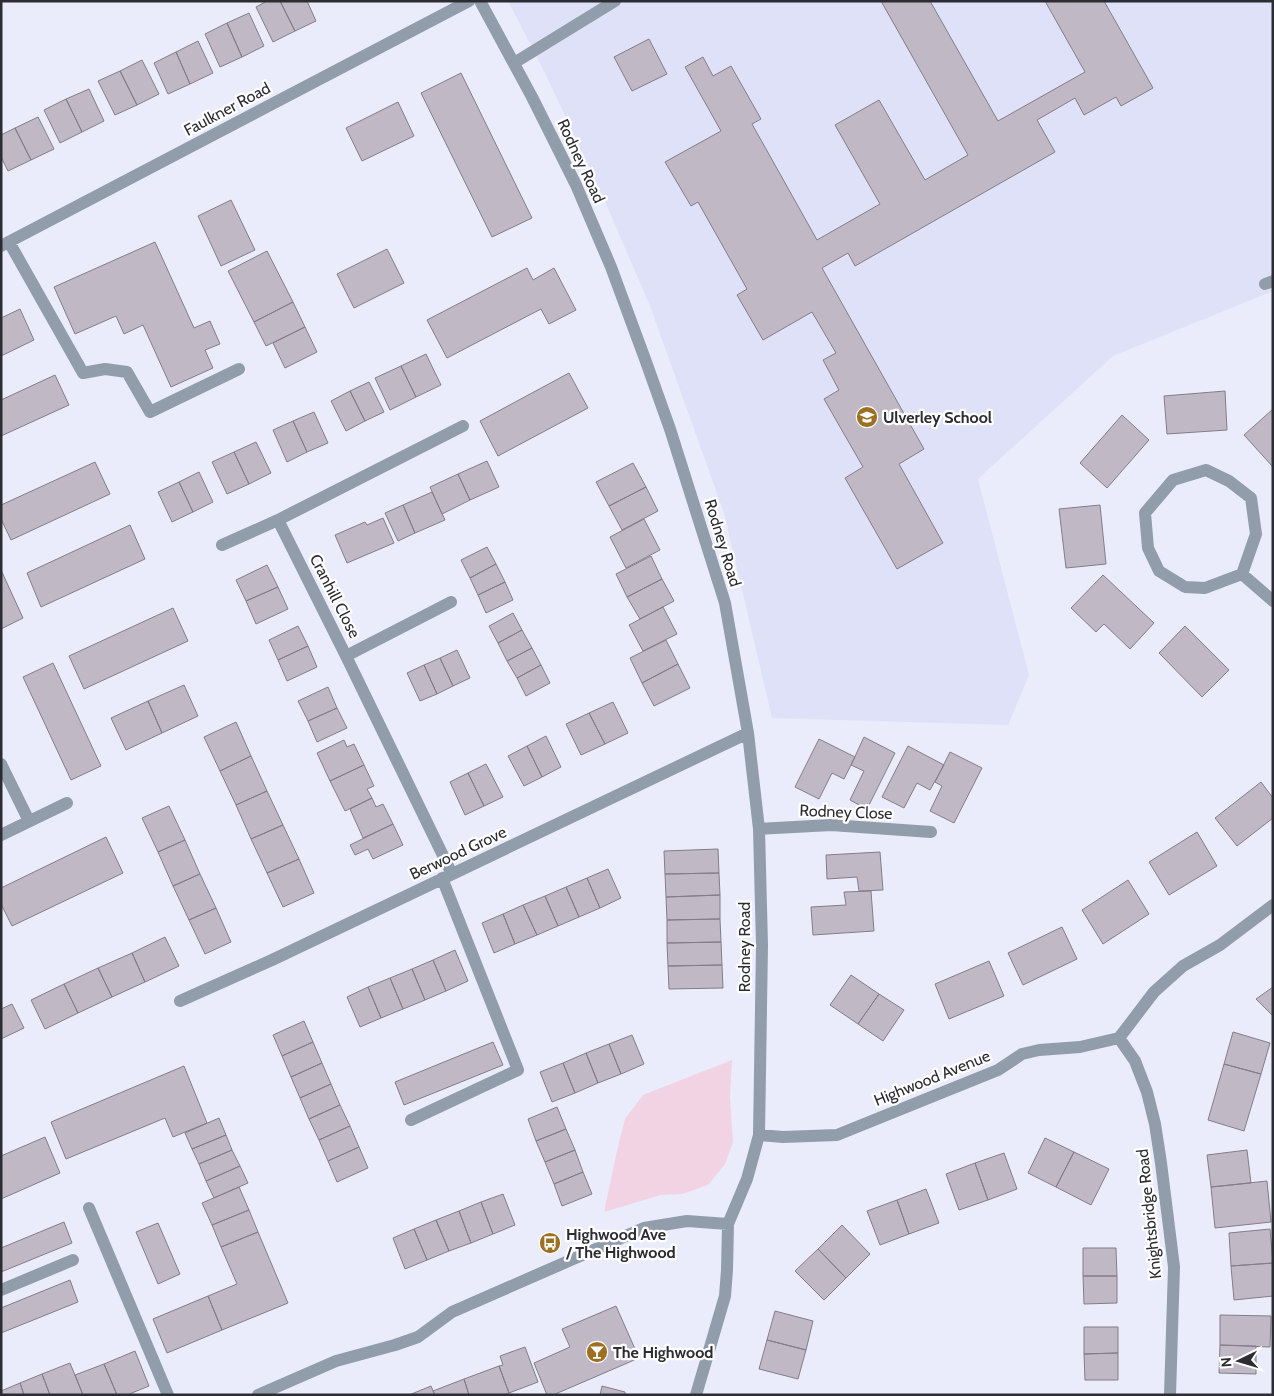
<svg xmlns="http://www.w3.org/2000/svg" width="1274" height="1396" font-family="Cabin,sans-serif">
  <rect width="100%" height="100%" fill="#eaecfb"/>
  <path fill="#dfe1f8" d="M508,1H1273V291L1113,356L978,479L1029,675L1008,725L772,718L724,513L650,306L599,188L543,69Z"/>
  <path fill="#f2d3e4" d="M732,1060L730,1097L733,1142L725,1164L708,1185L682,1194L661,1195L604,1212L617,1151L625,1119L643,1095Z"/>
  <path fill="#c0b8c5" stroke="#847d89" d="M267,1H280L295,31L273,42L256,7Z
    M280,1H307L316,21L295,31Z
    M881,1H930L998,121L1085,72L1045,1H1104L1153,88L1121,106L1116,97L1084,115L1075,98L1037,120L1055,152L855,266L848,253L822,268L924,449L899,464L943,543L897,569L845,478L863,467L824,399L839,390L823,360L836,353L812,312L763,340L737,295L747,289L698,202L691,206L665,162L721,131L685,67L703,57L713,76L731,66L761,119L752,124L817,240L880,204L835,125L879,100L925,180L968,155Z
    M249,13L264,46L242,57L227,23Z
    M227,23L242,57L220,67L205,34Z
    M649,39L667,74L632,91L614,57Z
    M198,41L213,73L190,84L176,52Z
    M176,52L190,84L168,94L154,63Z
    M142,60L159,94L137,105L120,71Z
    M120,71L137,105L115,115L98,81Z
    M461,73L532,218L492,237L421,93Z
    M89,89L104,121L82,132L66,99Z
    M66,99L82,132L60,143L44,110Z
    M398,102L414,136L362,161L346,128Z
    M38,117L54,149L31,160L15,128Z
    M15,128L31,160L8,171L1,157V135Z
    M231,200L255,250L221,266L198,216Z
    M155,242L194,328L210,321L220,344L205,350L213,368L171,387L143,325L124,334L116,316L75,334L54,287Z
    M387,249L404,283L354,308L337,274Z
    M267,251L293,302L254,322L228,271Z
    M527,268L533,280L554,268L576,310L549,324L541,309L447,358L427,320Z
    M293,302L305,327L266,346L254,322Z
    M20,309L34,340L1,356V318Z
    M305,327L317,352L285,368L273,343Z
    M426,354L441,385L416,397L401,366Z
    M401,366L416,397L390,410L375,378Z
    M569,373L588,408L498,456L480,421Z
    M55,375L69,405L1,436V400Z
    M369,382L384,412L365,421L350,391Z
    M350,391L365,421L346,431L331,401Z
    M1225,391L1227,430L1167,434L1164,396Z
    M1273,409V467L1244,435Z
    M314,412L328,443L307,452L293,421Z
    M1122,415L1149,440L1107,488L1080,463Z
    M293,421L307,452L287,462L273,430Z
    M256,442L271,473L249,484L234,452Z
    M234,452L249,484L227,494L212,462Z
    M487,461L499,487L470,500L458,474Z
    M95,462L110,494L11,540L1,519V505Z
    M633,463L646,487L609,506L596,482Z
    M199,472L213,502L193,512L179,482Z
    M458,474L470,500L442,514L430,487Z
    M179,482L193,512L172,522L158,492Z
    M646,487L658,511L622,530L609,506Z
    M432,492L445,520L415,533L403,505Z
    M403,505L415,533L398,541L385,513Z
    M1100,505L1106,564L1066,568L1059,509Z
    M383,518L394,543L347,563L335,535L365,522L367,525Z
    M644,519L660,550L626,568L610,537Z
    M130,525L145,559L41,607L27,573Z
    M487,547L496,564L470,578L461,560Z
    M651,556L662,579L627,597L616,574Z
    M496,564L505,582L478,595L470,578Z
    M267,565L278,587L246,601L236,580Z
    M1,570L23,618L1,629Z
    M1103,575L1154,623L1130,649L1104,624L1096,632L1071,608Z
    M662,579L674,601L640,619L627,597Z
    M505,582L513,600L486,613L478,595Z
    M278,587L288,609L256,624L246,601Z
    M663,607L677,634L643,651L629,625Z
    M173,608L188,641L84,689L69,656Z
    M513,613L522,630L498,643L489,626Z
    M298,626L308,646L278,660L269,640Z
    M1185,626L1229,670L1202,697L1159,653Z
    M522,630L532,648L507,661L498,643Z
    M666,640L678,664L642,683L630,658Z
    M308,646L317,667L287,681L278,660Z
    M532,648L541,665L517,678L507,661Z
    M457,650L470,678L453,686L440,658Z
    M440,658L453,686L437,694L424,665Z
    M53,663L101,766L71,780L23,677Z
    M678,664L690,688L654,706L642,683Z
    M424,665L437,694L420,701L407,673Z
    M541,665L550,683L526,696L517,678Z
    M184,685L198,716L162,733L148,701Z
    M328,687L337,708L308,721L298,701Z
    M148,701L162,733L126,750L111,718Z
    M613,702L628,733L605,744L589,713Z
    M337,708L347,728L317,742L308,721Z
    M589,713L605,744L581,755L566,724Z
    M236,722L251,756L220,771L204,737Z
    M546,736L561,767L542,777L527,746Z
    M864,737L895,753L867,809L850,800L864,771L851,765Z
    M819,739L855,757L844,779L832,773L819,799L795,787Z
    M344,740L347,747L354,744L364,765L330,781L317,753Z
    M527,746L542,777L524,786L508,756Z
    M908,746L944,765L930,790L917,783L904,808L882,797Z
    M950,752L982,768L954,823L930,811L942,786L935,782Z
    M251,756L267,791L236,805L220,771Z
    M486,764L503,797L484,806L468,773Z
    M364,765L374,786L367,789L372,798L345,811L330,781Z
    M468,773L484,806L465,815L450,782Z
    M1261,782L1273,798V818L1237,846L1215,818Z
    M267,791L283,825L251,839L236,805Z
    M372,798L376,807L383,804L393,824L363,838L350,809Z
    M169,806L185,840L158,852L142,818Z
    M393,824L403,845L373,859L368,849L355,855L350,845Z
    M283,825L299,859L267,873L251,839Z
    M1197,832L1217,866L1169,895L1149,862Z
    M106,837L123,873L12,926L1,904V888Z
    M185,840L200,874L173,886L158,852Z
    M718,849L719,873L665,874L664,851Z
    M880,852L883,890L859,891L857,877L827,879L826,855Z
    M299,859L314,893L283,907L267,873Z
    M608,869L621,898L600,908L587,878Z
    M719,873L720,895L666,897L665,874Z
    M200,874L216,908L189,920L173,886Z
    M587,878L600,908L579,917L566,887Z
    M1128,880L1149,914L1103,944L1082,910Z
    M566,887L579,917L558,926L545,896Z
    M871,891L874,931L813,935L811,907L846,905L844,892Z
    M720,895V919L667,920L666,897Z
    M545,896L558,926L537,935L523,905Z
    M523,905L537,935L515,944L503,914Z
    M216,908L231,942L205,954L189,920Z
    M503,914L515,944L494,953L482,923Z
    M720,919L721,942L667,943V920Z
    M1062,927L1077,959L1023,985L1008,953Z
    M165,937L179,966L145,982L132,953Z
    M721,942L722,965L668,966L667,943Z
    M455,950L468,981L446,991L433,960Z
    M132,953L145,982L112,997L98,968Z
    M433,960L446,991L425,1000L412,969Z
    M989,961L1004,996L949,1019L935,984Z
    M722,965L723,988L669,989L668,966Z
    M98,968L112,997L78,1013L64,984Z
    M412,969L425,1000L403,1009L390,978Z
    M851,975L879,994L858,1024L830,1005Z
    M390,978L403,1009L381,1018L368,987Z
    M64,984L78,1013L45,1029L31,1000Z
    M368,987L381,1018L360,1027L347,997Z
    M1273,987V1016L1256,999Z
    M879,994L904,1010L883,1041L858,1024Z
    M12,1004L24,1028L1,1039V1009Z
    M304,1021L313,1042L282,1056L273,1035Z
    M1233,1032L1270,1043L1261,1074L1224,1064Z
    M632,1035L644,1064L621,1074L609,1044Z
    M313,1042L322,1063L291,1077L282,1056Z
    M493,1042L503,1065L404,1105L395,1082Z
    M609,1044L621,1074L598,1083L586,1053Z
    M586,1053L598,1083L575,1093L563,1063Z
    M322,1063L331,1084L300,1098L291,1077Z
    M563,1063L575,1093L552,1102L540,1072Z
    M1224,1064L1261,1074L1244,1131L1208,1120Z
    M184,1066L207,1123L173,1137L165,1118L66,1159L51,1122Z
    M331,1084L340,1105L309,1119L300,1098Z
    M340,1105L350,1126L319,1140L309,1119Z
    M557,1107L566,1129L536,1141L528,1119Z
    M219,1118L226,1135L192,1149L185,1133Z
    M350,1126L359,1147L328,1161L319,1140Z
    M566,1129L575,1150L545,1162L536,1141Z
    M226,1135L232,1150L199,1164L192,1149Z
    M45,1137L60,1173L1,1199V1156Z
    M1045,1138L1074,1152L1056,1187L1028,1173Z
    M359,1147L368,1168L337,1182L328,1161Z
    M232,1150L240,1166L206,1181L199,1164Z
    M575,1150L583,1172L554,1184L545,1162Z
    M1247,1150L1251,1183L1211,1187L1207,1155Z
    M1074,1152L1109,1169L1091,1205L1056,1187Z
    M1004,1153L1017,1189L988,1200L975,1163Z
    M975,1163L988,1200L959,1210L946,1174Z
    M240,1166L248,1183L214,1198L206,1181Z
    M583,1172L592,1194L562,1206L554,1184Z
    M1267,1181L1271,1222L1215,1228L1211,1187Z
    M239,1187L249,1210L212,1225L202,1203Z
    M926,1189L939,1223L909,1234L897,1200Z
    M503,1194L515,1225L493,1234L481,1202Z
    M897,1200L909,1234L880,1245L867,1211Z
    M481,1202L493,1234L471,1243L459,1211Z
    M249,1210L258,1232L221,1247L212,1225Z
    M459,1211L471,1243L449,1251L436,1220Z
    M436,1220L449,1251L427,1260L414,1229Z
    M64,1222L72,1243L1,1272V1248Z
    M158,1223L180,1274L158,1284L136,1232Z
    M842,1225L870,1254L846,1278L818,1249Z
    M414,1229L427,1260L405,1269L393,1238Z
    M1270,1229L1273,1263L1231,1266L1229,1233Z
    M258,1232L288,1303L222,1330L208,1296L237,1284L221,1247Z
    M1083,1248H1116L1117,1276H1083Z
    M818,1249L846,1278L824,1300L795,1271Z
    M1273,1263V1296L1234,1300L1231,1266Z
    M1083,1276H1117V1303L1084,1304Z
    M70,1280L78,1302L1,1333V1308Z
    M208,1296L222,1330L167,1353L153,1319Z
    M616,1306L639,1358L553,1395H547L534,1363L570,1347L562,1329Z
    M775,1311L813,1321L806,1350L767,1340Z
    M1220,1315L1271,1316L1270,1347L1220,1345Z
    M1084,1327H1118V1353L1084,1354Z
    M767,1340L806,1350L798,1379L759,1369Z
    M1220,1345L1256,1346V1374L1219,1373Z
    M525,1347L538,1382L509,1393L499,1366L503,1365L500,1356Z
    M135,1351L149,1386L127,1395H117L104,1364Z
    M1118,1353V1380H1085L1084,1354Z
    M70,1363L83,1395H50L42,1374Z
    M104,1364L117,1395H83L75,1375Z
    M499,1366L509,1393L505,1395H469L464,1379Z
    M42,1374L50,1395H24L20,1383Z
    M464,1379L469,1395H435L433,1391Z
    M20,1383L24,1395H1V1391Z
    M431,1386L435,1395H409Z
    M602,1386L625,1392V1395H600Z"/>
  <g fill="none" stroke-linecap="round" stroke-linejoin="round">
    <path stroke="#919daa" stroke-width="12" d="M480,1L532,97L576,185L611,267L645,359L670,429L725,603L748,733L759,829L762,945L759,1135L747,1179L728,1224L727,1270L725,1296L696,1395
      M514,63L615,1
      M9,242L83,373L105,369L127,372L150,412L239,369
      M1,246L469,1
      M1265,284L1273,281
      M1206,470L1229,481L1251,498L1256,534L1242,574L1205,588L1185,587L1159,571L1148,548L1145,513L1173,480Z
      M222,545L278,520
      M1242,574L1273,601
      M346,656L451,602
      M1,764L29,821
      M759,829L831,825L931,832
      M1,835L67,803
      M452,874L346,656L278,520L463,426
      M180,1001L272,960L748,733
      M1119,1038L1135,1061L1147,1092L1155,1124L1161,1163L1174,1267L1170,1395
      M411,1120L518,1070L442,878
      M759,1135L783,1137L837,1135L998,1070L1022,1054L1039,1050L1080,1047L1119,1038L1154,992L1183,966L1220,945L1273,905
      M89,1208L168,1395
      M1,1290L73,1260
      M258,1395L336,1361L395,1345L418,1337L452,1312L644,1228L687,1221L728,1224"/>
  </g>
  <defs>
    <g id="school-disc" transform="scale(1.125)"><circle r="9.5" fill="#9d7021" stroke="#fff"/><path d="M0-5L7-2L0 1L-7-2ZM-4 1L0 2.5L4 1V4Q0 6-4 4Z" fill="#fff"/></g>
    <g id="bus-disc" transform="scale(1.125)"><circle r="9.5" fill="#9d7021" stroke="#fff"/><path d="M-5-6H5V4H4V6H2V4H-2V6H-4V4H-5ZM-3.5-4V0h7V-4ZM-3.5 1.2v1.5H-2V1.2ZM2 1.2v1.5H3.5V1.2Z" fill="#fff"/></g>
    <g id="bar-disc" transform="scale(1.125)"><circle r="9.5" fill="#9d7021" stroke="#fff"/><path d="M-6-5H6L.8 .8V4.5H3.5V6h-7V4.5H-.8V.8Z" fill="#fff"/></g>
  </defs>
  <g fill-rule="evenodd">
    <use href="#school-disc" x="867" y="417"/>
    <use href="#bus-disc" x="550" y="1243"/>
    <use href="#bar-disc" x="597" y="1352"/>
  </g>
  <g text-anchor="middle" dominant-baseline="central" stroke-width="4.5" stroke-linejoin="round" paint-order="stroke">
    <g font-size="16" fill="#2c2d33" stroke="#fff">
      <text transform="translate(227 109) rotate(-28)">Faulkner Road</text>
      <text transform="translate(581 161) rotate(65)">Rodney Road</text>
      <text transform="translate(723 543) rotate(73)">Rodney Road</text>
      <text transform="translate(335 596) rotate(63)">Cranhill Close</text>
      <text transform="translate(846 812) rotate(2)">Rodney Close</text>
      <text transform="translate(458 853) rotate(-25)">Berwood Grove</text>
      <text transform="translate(744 947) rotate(-90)">Rodney Road</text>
      <text transform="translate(932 1078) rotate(-22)">Highwood Avenue</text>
      <text transform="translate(1149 1214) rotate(-96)">Knightsbridge Road</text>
    </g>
    <g font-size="16" font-weight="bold" fill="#2c2d33" stroke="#fff" text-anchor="start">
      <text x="883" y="417">Ulverley School</text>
      <text x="566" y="1234">Highwood Ave<tspan x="566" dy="18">/ The Highwood</tspan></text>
      <text x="613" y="1352">The Highwood</text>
    </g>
  </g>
  <rect width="1274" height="1396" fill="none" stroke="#2c2d33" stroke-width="5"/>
  <g transform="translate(1239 1361) rotate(265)" stroke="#ffffff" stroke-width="4" paint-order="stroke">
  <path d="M0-4L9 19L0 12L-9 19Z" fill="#2c2d33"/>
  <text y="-8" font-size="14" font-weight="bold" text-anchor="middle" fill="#2c2d33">N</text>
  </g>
</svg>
